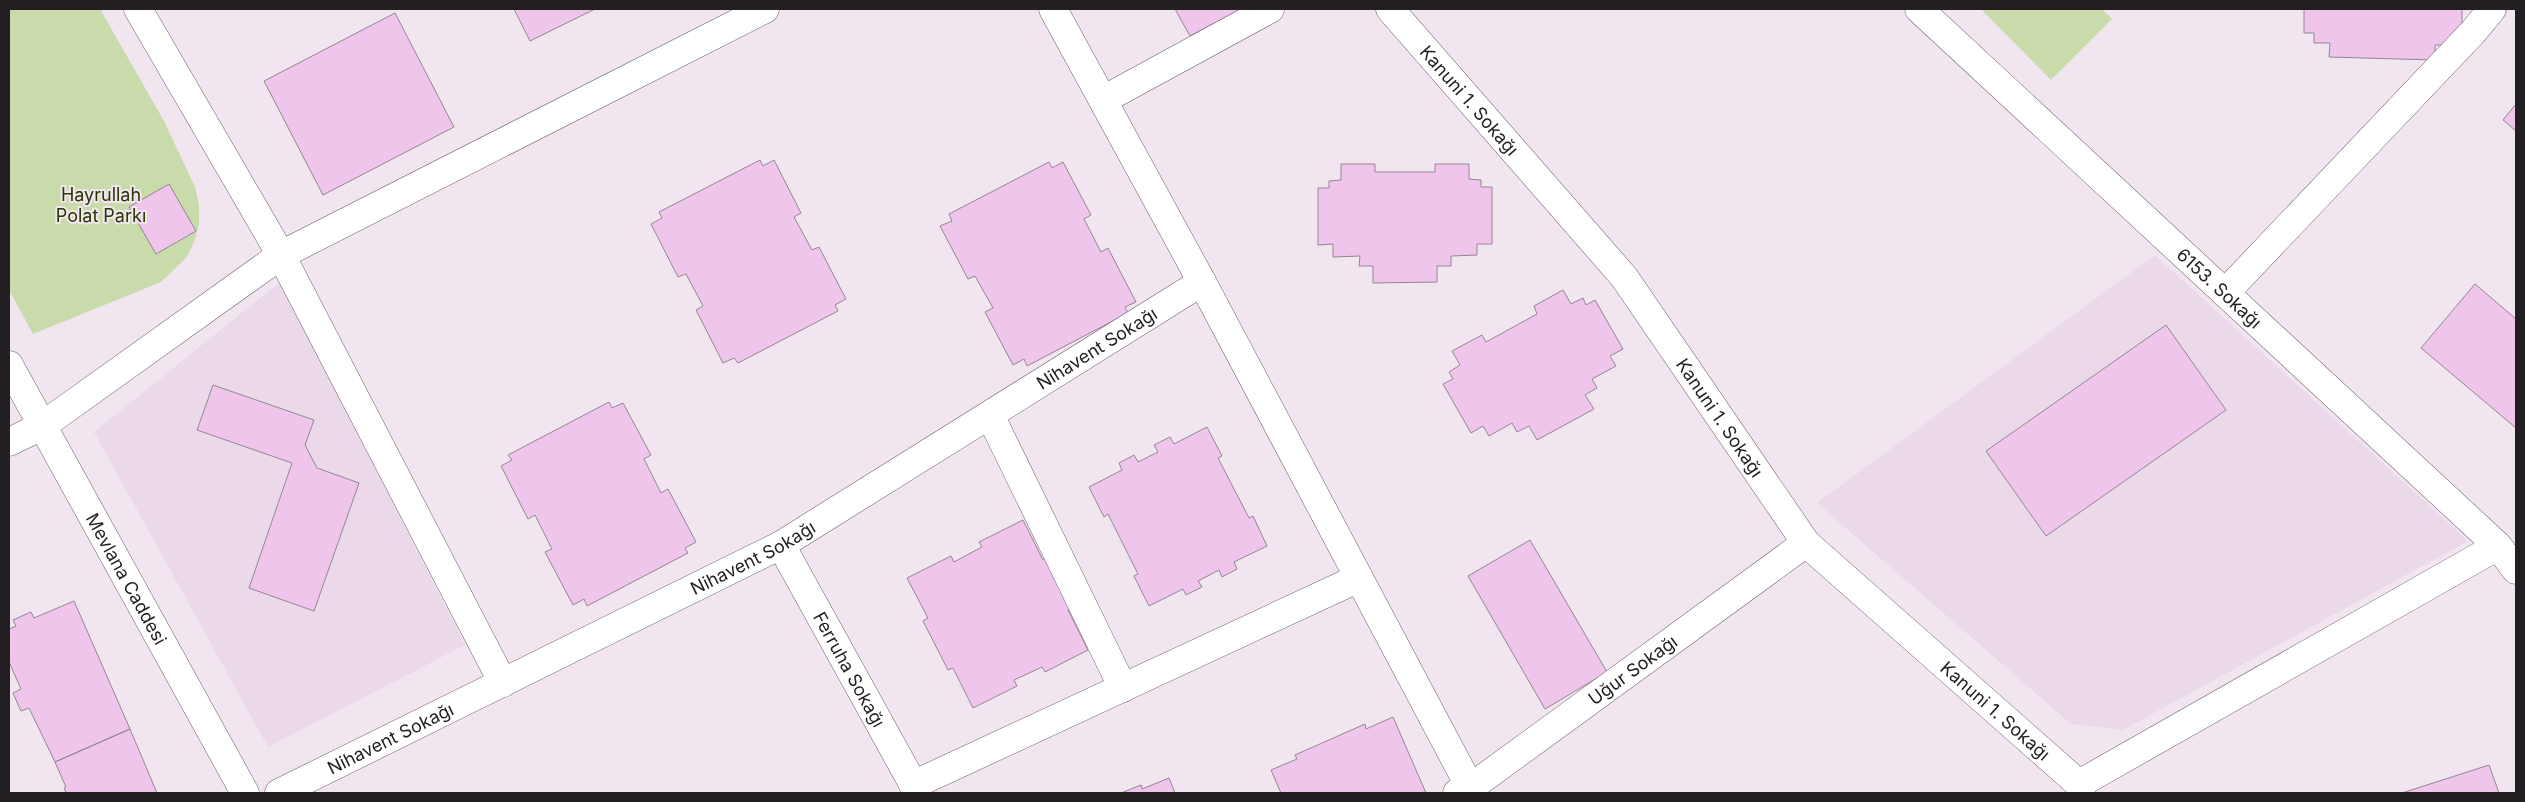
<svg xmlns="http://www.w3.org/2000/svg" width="2525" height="802" font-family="Inter,sans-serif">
  <rect width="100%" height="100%" fill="#f1e5f0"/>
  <path fill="#ebd9ea" d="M2155,255L2468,541L2123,730L2071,724L1817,503Z
    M280,282L465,645L268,747L94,432Z"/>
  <path fill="#c9dbaa" d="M9,9H100L164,121L195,187L199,205V224L194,242L186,258L161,282L33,334L9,290Z
    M1981,9H2102L2112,19L2051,80Z"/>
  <path fill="#efc5ec" stroke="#928791" d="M514,9H595L530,41Z
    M1175,9H1241L1190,36Z
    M2304,9H2462V36L2451,45H2435V60L2329,57L2330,43H2314V33H2304Z
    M395,13L454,127L323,195L264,81Z
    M2516,104V131L2503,120Z
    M760,160L763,166L774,160L801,213L794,217L812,250L819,247L846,299L835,305L838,311L738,363L734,358L723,363L696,310L703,306L686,274L678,277L651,224L662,218L659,212Z
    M1049,162L1052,168L1063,162L1091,215L1084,219L1101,252L1108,248L1136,302L1125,307L1128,313L1027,366L1024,359L1013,365L985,312L993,308L975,276L968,279L940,226L952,221L949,214Z
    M1341,164H1375V172H1435V164H1469V179L1481,180V187H1492V244H1477V255L1451,256V266H1437V282L1373,283V266H1359L1360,256L1333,257V244L1318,245V188H1329V181L1341,180Z
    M169,184L196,231L156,254L129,207Z
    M2475,284L2516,319V428L2421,348Z
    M1563,290L1571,304L1583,298L1586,305L1595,300L1623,349L1610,356L1616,366L1592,379L1597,388L1585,395L1594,409L1537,440L1529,426L1517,432L1512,423L1489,436L1483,426L1471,433L1443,384L1453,379L1449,372L1460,365L1452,351L1482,335L1486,342L1537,314L1534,306Z
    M2166,325L2226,410L2046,536L1986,451Z
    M213,385L314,420L305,445L317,468L359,483L314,611L249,588L292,463L197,430Z
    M609,402L612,408L623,403L651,455L644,459L661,493L668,489L696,542L685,548L688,553L587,606L584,599L573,605L545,552L552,549L535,515L528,519L501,466L512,460L508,455Z
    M1207,427L1222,456L1218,458L1249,518L1253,516L1267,546L1234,562L1237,569L1222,577L1219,570L1198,581L1202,587L1186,595L1183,589L1149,606L1134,576L1138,574L1108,514L1104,517L1089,487L1122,470L1119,463L1134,455L1138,462L1158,452L1154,445L1170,437L1174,444Z
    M1023,520L1043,560L1048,558L1073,607L1068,610L1088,650L1045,672L1042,667L1014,680L1017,686L973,708L953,668L948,670L923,621L928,618L907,578L951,556L954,562L982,547L979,542Z
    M1530,540L1607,672L1545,709L1468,576Z
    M74,601L130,729L55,762L29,708L21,711L13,693L21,689L9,662V629L16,626L13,620L31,612L34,618Z
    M1393,717L1426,793H1281L1271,770L1297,759L1295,755L1365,724L1366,729Z
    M130,729L157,793H66L64,788L66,787L55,762Z
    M2489,765L2499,793H2402Z
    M1169,778L1175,793H1121L1141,785L1142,789Z"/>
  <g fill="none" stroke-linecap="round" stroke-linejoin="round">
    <g stroke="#6c626b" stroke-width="29">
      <g id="minor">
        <path d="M138,9L281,255L503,683"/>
        <path d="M1053,9L1202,282L1473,793"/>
        <path id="s1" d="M1390,9L1624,277L1806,543L2079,784L2081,793"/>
        <path id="s2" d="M1919,9L2498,546L2516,570"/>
        <path d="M1103,100L1270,9"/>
        <path d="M2225,293L2473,32L2492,9"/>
        <path id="s3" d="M9,365L245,793"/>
        <path d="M990,415L1123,688"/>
        <path d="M9,442L42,426L281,255L765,9"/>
        <path id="s4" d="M781,545L918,793"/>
        <path d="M2079,784L2498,546"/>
        <path d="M913,785L1359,578"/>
        <path id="s5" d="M279,793L781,545L1202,282"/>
        <path id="s6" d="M1457,793L1470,788L1806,543"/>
      </g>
    </g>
    <use href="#minor" stroke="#fff" stroke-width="28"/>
  </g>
  <g text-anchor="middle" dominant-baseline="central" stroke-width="4" stroke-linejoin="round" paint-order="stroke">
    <g font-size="18" fill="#231e22" stroke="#f1e5f0">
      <text stroke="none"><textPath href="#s1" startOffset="121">Kanuni 1. Sokağı</textPath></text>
      <text stroke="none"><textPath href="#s2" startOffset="410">6153. Sokağı</textPath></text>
      <text stroke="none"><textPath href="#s5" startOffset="932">Nihavent Sokağı</textPath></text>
      <text stroke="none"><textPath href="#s1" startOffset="526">Kanuni 1. Sokağı</textPath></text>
      <text stroke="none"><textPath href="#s5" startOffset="529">Nihavent Sokağı</textPath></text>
      <text stroke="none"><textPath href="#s3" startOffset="244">Mevlana Caddesi</textPath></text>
      <text stroke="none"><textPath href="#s4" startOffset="142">Ferruha Sokağı</textPath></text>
      <text stroke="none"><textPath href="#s6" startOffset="215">Uğur Sokağı</textPath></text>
      <text stroke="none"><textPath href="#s1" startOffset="931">Kanuni 1. Sokağı</textPath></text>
      <text stroke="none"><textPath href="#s5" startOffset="124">Nihavent Sokağı</textPath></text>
    </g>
    <g font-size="18" fill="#293600" stroke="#f1e5f0">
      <text x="101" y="194">Hayrullah<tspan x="101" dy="21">Polat Parkı</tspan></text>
    </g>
  </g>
  <rect width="2525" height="802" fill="none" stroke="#231e22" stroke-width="20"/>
</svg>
